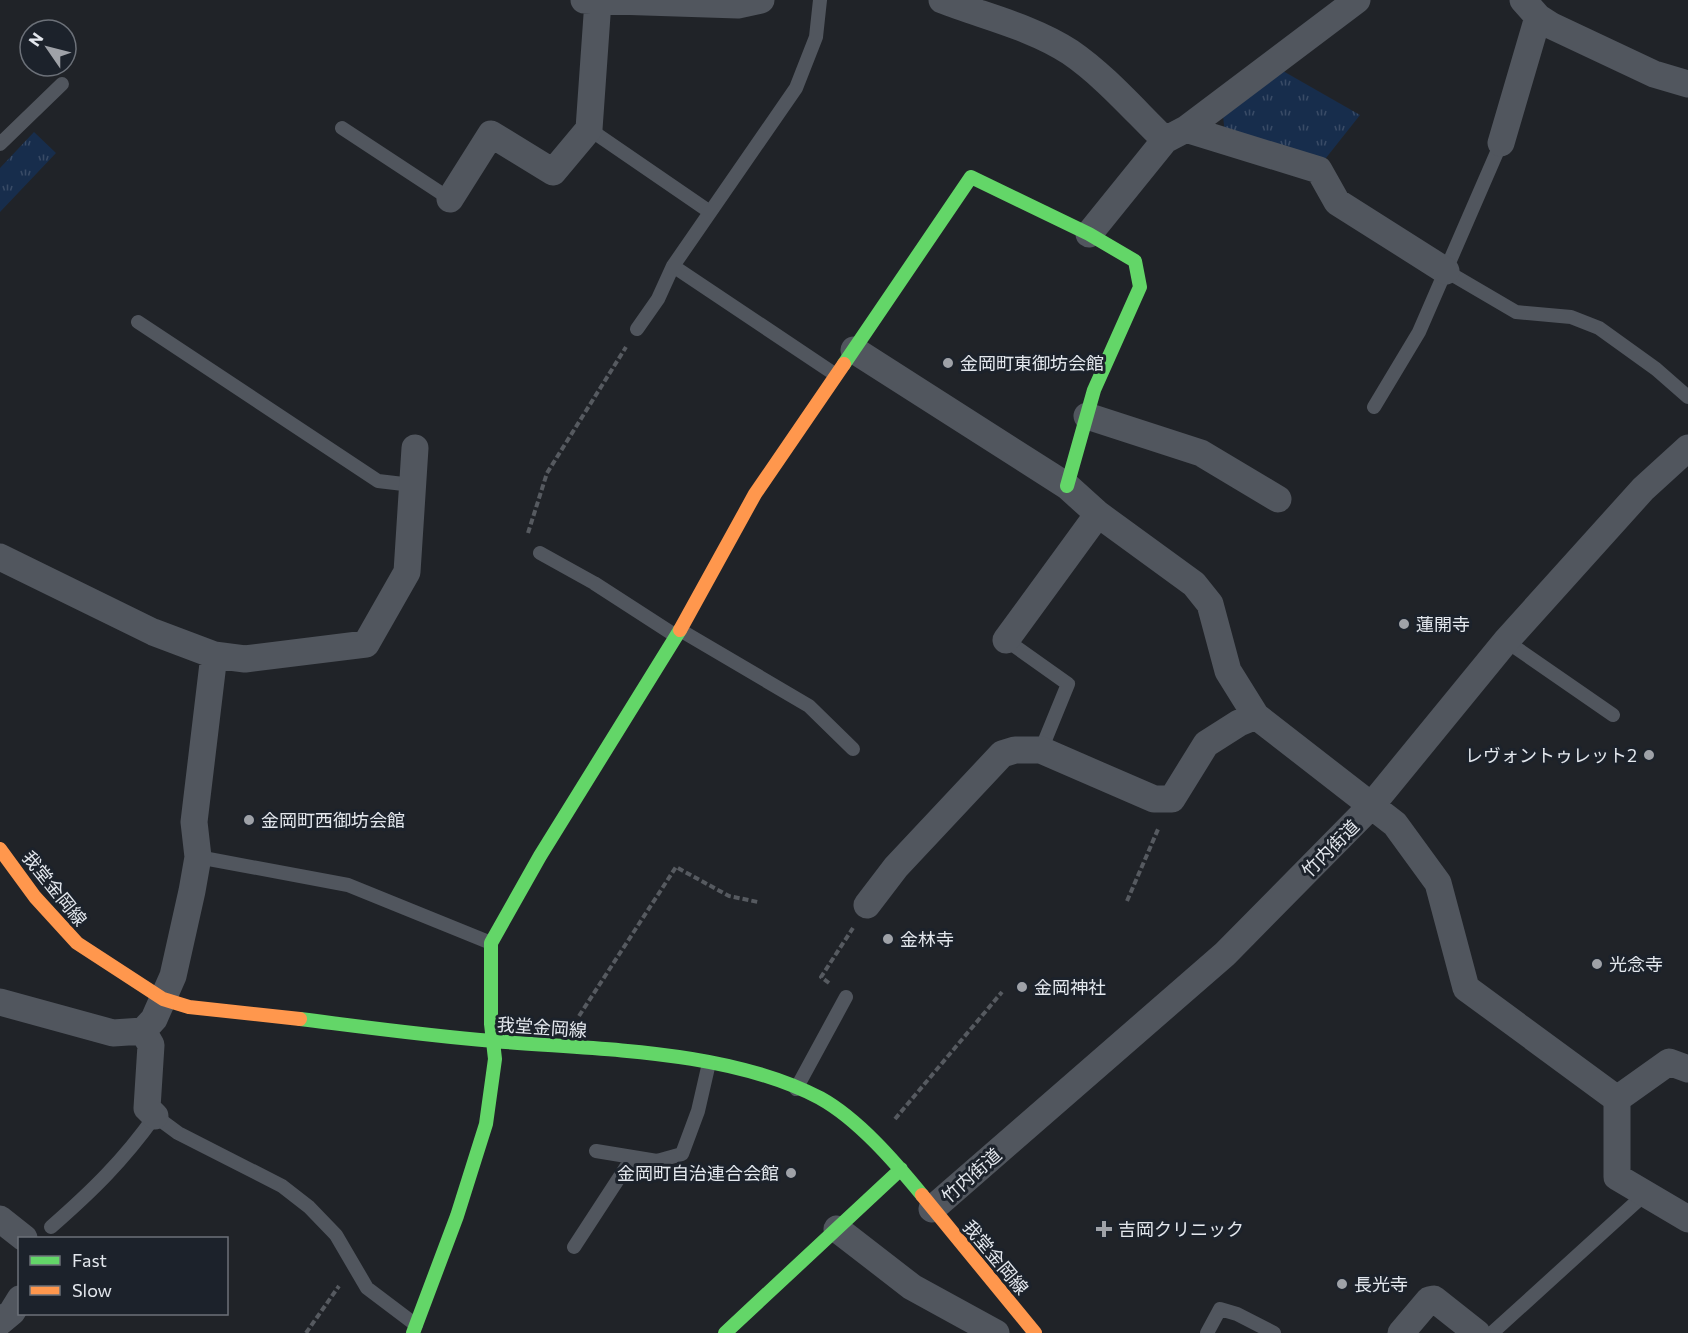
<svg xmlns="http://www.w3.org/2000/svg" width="1688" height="1333" font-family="Commissioner,'Noto Sans JP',sans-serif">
  <defs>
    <pattern id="park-tufts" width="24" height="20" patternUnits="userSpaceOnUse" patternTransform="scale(1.5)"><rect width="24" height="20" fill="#172d4c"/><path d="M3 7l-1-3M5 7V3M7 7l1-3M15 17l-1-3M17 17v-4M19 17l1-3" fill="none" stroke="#394b66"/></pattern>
  </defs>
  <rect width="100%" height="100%" fill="#202328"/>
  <path fill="url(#park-tufts)" d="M1283,71L1360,115L1322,163L1225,135L1223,115Z
    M34,132L56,153L0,212V168Z"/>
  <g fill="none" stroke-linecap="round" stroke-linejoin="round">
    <path stroke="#565a60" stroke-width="4" stroke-dasharray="6 3" stroke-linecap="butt" d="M528,533L547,473L626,347
      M1127,901L1159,827
      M829,983L821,977L853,928
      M579,1016L676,867L729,896L758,902
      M895,1119L1002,992
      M306,1333L339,1286"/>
    <path stroke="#51565e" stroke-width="14" d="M342,128L450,199
      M589,129L710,212
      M0,144L62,84
      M673,266L836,375
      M1446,271L1516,312L1571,317L1599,328L1656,369L1688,397
      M138,322L378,481L412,485
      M637,329L658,299L673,266L796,88L816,37L820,0
      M1374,407L1419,332L1501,143
      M540,553L594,583L676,636
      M680,630L809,706L853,749
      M1006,640L1068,684L1041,750
      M1506,641L1613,715
      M198,857L348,885L491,943
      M796,1089L846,997
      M596,1151L657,1161L682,1154L698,1111L709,1063
      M51,1227C92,1191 123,1161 155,1116L178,1133L282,1186L309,1207L336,1235L367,1288L416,1325
      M574,1247L632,1158
      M1207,1333L1220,1309L1237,1314L1274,1333
      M1492,1333L1645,1194"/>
    <path stroke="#51565e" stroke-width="27" d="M584,0L738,5L761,0
      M942,0C983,16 1032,27 1070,52C1105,76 1134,110 1165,140
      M1523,0L1538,17L1552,26L1654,74L1688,84
      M1186,129L1319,170L1337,202L1446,271
      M1501,143L1538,17
      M450,199L491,134L553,172L589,129L598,1
      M1089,234L1165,140L1186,129L1357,0
      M854,350L1067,486L1098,514L1194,584L1210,604L1228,671L1256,716L1395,824L1438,883L1466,988L1617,1099V1177L1688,1219
      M1087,416L1201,453L1278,499
      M0,557L153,632L214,655L245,659L366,644L407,572L415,448
      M1006,640L1098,514
      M867,905L896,867L1002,754L1015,750H1041L1154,799H1172L1206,744L1239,723L1256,716
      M0,1002L113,1033L143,1031L154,1019L173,976L192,891L198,857L194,822L214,655
      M143,1031L151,1045L147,1108L155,1116
      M1617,1099L1669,1062L1688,1069
      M932,1209L1225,954L1371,806L1506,641L1643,489L1688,448
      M0,1219L24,1238
      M837,1229L912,1287L996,1333
      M0,1322L12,1312L20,1299
      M1401,1333L1429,1300L1434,1299L1477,1333"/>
    <path stroke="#63d668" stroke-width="14" d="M844,364L971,177L1089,234L1135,261L1140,287L1094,390L1067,486
      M300,1019C364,1027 429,1036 494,1041C598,1050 726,1049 820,1098C858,1119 895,1162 922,1195
      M413,1333L457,1216L486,1124L495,1059L491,1024V943L540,856L680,630
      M725,1333L901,1169"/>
    <path stroke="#ff974d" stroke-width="14" d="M680,630L755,494L844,364
      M0,849L35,897L77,943L163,999L189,1007L300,1019
      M922,1195L1035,1333"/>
  </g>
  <g fill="#9fa2a8" stroke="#1c222b" stroke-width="2">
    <circle cx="948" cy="363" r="6"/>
    <circle cx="1404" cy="624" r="6"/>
    <circle cx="1649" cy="755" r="6"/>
    <circle cx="249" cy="820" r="6"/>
    <circle cx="888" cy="939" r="6"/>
    <circle cx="1597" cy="964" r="6"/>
    <circle cx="1022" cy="987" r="6"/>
    <circle cx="791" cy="1173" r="6"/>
    <path d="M1101 1220h6v6h6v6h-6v6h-6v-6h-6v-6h6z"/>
    <circle cx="1342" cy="1284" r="6"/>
  </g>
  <g text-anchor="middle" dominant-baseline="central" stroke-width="6" stroke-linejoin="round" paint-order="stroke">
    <g font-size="18" fill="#e3e7ed" stroke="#1c222b" text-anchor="start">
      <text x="960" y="363">金岡町東御坊会館</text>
      <text x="1416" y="624">蓮開寺</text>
      <text x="1637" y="755" text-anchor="end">レヴォントゥレット2</text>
      <text x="261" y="820">金岡町西御坊会館</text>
      <text x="900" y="939">金林寺</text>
      <text x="1609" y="964">光念寺</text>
      <text x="1034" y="987">金岡神社</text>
      <text x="779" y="1173" text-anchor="end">金岡町自治連合会館</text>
      <text x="1118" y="1229">吉岡クリニック</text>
      <text x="1354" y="1284">長光寺</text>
    </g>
    <g font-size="18" fill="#e3e7ed" stroke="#1c222b">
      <text transform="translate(1330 848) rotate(-45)">竹内街道</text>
      <text transform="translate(55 888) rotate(51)">我堂金岡線</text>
      <text transform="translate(542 1027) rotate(4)">我堂金岡線</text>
      <text transform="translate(971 1175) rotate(-41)">竹内街道</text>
      <text transform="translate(996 1257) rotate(50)">我堂金岡線</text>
    </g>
  </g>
  <rect x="18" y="1237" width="210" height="78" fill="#1c222b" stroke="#6c7179" stroke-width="1.5"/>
  <rect x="30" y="1256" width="30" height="9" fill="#63d668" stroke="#6c7179" stroke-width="1.5"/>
  <text x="72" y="1267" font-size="18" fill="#e3e7ed">Fast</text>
  <rect x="30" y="1286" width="30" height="9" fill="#ff974d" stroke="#6c7179" stroke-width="1.5"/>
  <text x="72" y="1297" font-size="18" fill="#e3e7ed">Slow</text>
  <g transform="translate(48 48) rotate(305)"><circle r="28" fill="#1c222b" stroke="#6c7179" stroke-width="1.5"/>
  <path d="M0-4.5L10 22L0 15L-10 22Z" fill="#9fa2a8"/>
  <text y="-9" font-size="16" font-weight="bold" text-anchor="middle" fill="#e3e7ed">N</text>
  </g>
</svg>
